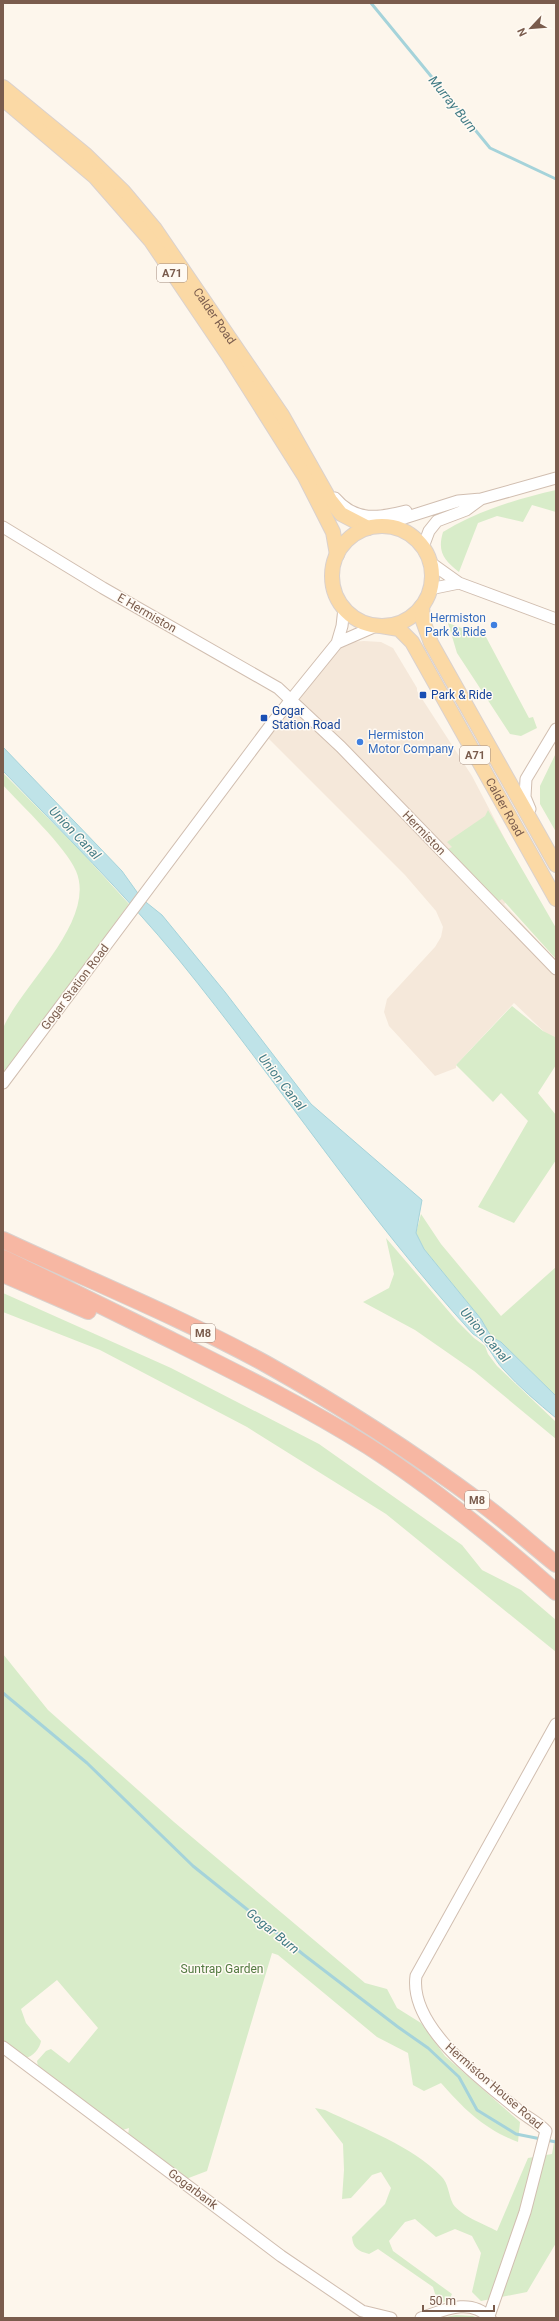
<svg xmlns="http://www.w3.org/2000/svg" width="559" height="2321" font-family="Roboto,sans-serif">
  <rect width="100%" height="100%" fill="#fdf6ec"/>
  <path fill="#f5e8da" d="M364,641L381,642L393,648L417,688V691L472,776L529,885L504,904L556,960V1043L514,1003L456,1065V1068L435,1076L389,1026L384,1012L387,999L435,947L441,937L443,927L436,911L405,875L264,734L337,643Z"/>
  <path fill="#d8ecc9" d="M556,490V512L532,505L523,522L497,516L478,523L459,572C444,560 437,552 443,532C477,511 517,499 556,490Z
    M448,623L486,637L529,718L533,717L537,728L521,736L510,734L457,653Z
    M556,753V832L540,804V786Z
    M3,773L77,847L129,904L3,1074C3,1063 0,1035 4,1026C23,984 97,920 76,871C66,847 22,806 3,785Z
    M488,810L556,928V959L502,899L499,901L448,849L452,847L447,842L485,816Z
    M512,1006L543,1031L555,1037L556,1035V1065L538,1093L556,1115V1160L514,1223L478,1207L528,1121L501,1093L493,1102L456,1065Z
    M421,1214L441,1244L501,1316L556,1267V1396L501,1342L495,1340L489,1333L481,1319L424,1249L416,1233Z
    M386,1238L457,1321L474,1338L485,1346L488,1354L497,1366L556,1422V1439L474,1371L415,1330L363,1302L389,1288L394,1274Z
    M3,1293L171,1368L319,1444L462,1545L482,1570L521,1590L556,1620V1652L386,1514L247,1427L100,1350L3,1312Z
    M3,1654L48,1710L174,1822L365,1983L387,1989L397,2008L421,2023L445,2056L520,2122L518,2142C484,2129 465,2110 441,2083L424,2091L413,2085L408,2053L377,2037L278,1955L272,1953L207,2171L186,2179L128,2135L129,2128L123,2130L103,2118L38,2067L37,2061L46,2051L51,2049L69,2063L98,2028L57,1980L21,2009L26,2023L41,2041C40,2048 33,2057 25,2058L3,2042Z
    M315,2108L325,2110C363,2128 412,2146 441,2176C449,2184 448,2194 453,2204C461,2216 484,2224 497,2231L528,2158L552,2154L556,2131V2243L527,2292L481,2301L472,2292L481,2253L472,2236L455,2229L436,2237L415,2219L405,2222L389,2241L393,2251L452,2294L449,2300L438,2304L433,2287L378,2249L369,2254C358,2251 353,2248 352,2237L385,2204L391,2188L381,2172L372,2175L351,2198L342,2199L344,2170L343,2144Z
    M456,2315L473,2316L477,2318H442Z"/>
  <path fill="#bfe3e8" stroke="#a5d3da" d="M3,747L122,871L142,899L162,915L225,992L311,1104L422,1200L416,1233L424,1249L481,1319L489,1333L495,1339L501,1342L556,1396V1418C538,1403 519,1387 503,1369C492,1357 488,1342 473,1334C366,1217 279,1083 179,960C124,893 63,833 3,771Z"/>
  <g fill="none" stroke-linecap="round" stroke-linejoin="round">
    <path stroke="#a5d3da" stroke-width="3" d="M371,3L490,148L556,179
      M3,1693L87,1763L193,1866L304,1955L398,2027L428,2048L459,2077L477,2110L516,2134L556,2142"/>
    <g stroke="#d1beb0" stroke-width="13">
      <path id="minor" d="M335,498C355,522 379,518 406,511
        M379,526L458,501L481,499L556,478
        M3,527L103,588L278,688L341,747L556,969
        M423,547L429,531L437,521L466,510L481,499
        M431,563L459,583L556,619
        M430,589L459,583
        M337,643L376,626
        M530,809L525,797L526,779L556,729
        M3,1083L273,722L337,643L342,626L344,608
        M3,2047L281,2256L362,2311L391,2318
        M489,2316L525,2212L546,2131C538,2122 526,2117 517,2109C481,2079 409,2027 416,1976L556,1724
        M421,2318C444,2310 470,2297 490,2318"/>
    </g>
    <g stroke="#dad1cd" stroke-width="16">
      <g id="major">
        <path id="s1" d="M3,87L86,155L123,191L155,229L282,415L330,500L341,514L368,528"/>
        <path d="M3,99L95,177L151,241L228,355L305,477L333,532L337,555"/>
        <circle cx="382" cy="576" r="50"/>
        <path d="M422,606L423,621L431,643L556,865"/>
        <path id="s2" d="M381,626L399,629L412,642L556,899"/>
      </g>
    </g>
    <g stroke="#dad1cd" stroke-width="18">
      <path id="highway" d="M3,1240C91,1281 182,1318 266,1364C341,1406 412,1452 481,1503C507,1522 531,1544 556,1564
        M3,1258C60,1285 116,1313 173,1341C239,1374 306,1407 368,1446C435,1489 497,1540 556,1592
        M3,1274L88,1311"/>
    </g>
    <use href="#minor" stroke="#fff" stroke-width="11"/>
    <use href="#major" stroke="#fbd9a5" stroke-width="14"/>
    <use href="#highway" stroke="#f7b7a3" stroke-width="16"/>
  </g>
  <g fill="#3f7fe0" stroke="#fffaf3" stroke-width="1.5">
    <circle cx="494" cy="625" r="4"/>
    <circle cx="360" cy="742" r="4"/>
  </g>
  <g fill="#1a4fb4" stroke="#fffaf3" stroke-width="1.5">
    <rect x="419" y="691" width="8" height="8" rx="2"/>
    <rect x="260" y="714" width="8" height="8" rx="2"/>
  </g>
  <g text-anchor="middle" dominant-baseline="central" stroke-width="3" stroke-linejoin="round" paint-order="stroke">
    <g fill="#fffaf3" stroke="#a28b7f" stroke-width="1">
      <rect x="157" y="264" width="30" height="18" rx="3"/>
      <rect x="460" y="746" width="30" height="18" rx="3"/>
      <rect x="191" y="1324" width="24" height="18" rx="3"/>
      <rect x="465" y="1491" width="24" height="18" rx="3"/>
    </g>
    <g font-size="11" font-weight="bold" fill="#7a5c4d">
      <text x="172" y="273">A71</text>
      <text x="475" y="755">A71</text>
      <text x="203" y="1333">M8</text>
      <text x="477" y="1500">M8</text>
    </g>
    <g font-size="12" fill="#7a5c4d" stroke="#fffaf3">
      <text stroke="none"><textPath href="#s1" startOffset="314">Calder Road</textPath></text>
      <text transform="translate(147 613) rotate(30)">E Hermiston</text>
      <text stroke="none"><textPath href="#s2" startOffset="226">Calder Road</textPath></text>
      <text transform="translate(424 833) rotate(46)">Hermiston</text>
      <text transform="translate(75 987) rotate(-53)">Gogar Station Road</text>
      <text transform="translate(494 2086) rotate(41)">Hermiston House Road</text>
      <text transform="translate(193 2189) rotate(37)">Gogarbank</text>
    </g>
    <g font-size="12" fill="#366cbe" stroke="#fffaf3" text-anchor="end">
      <text x="486" y="618">Hermiston<tspan x="486" dy="14">Park &amp; Ride</tspan></text>
      <text x="368" y="735" text-anchor="start">Hermiston<tspan x="368" dy="14">Motor Company</tspan></text>
    </g>
    <g font-size="12" fill="#164399" stroke="#fffaf3" text-anchor="start">
      <text x="431" y="695">Park &amp; Ride</text>
      <text x="272" y="711">Gogar<tspan x="272" dy="14">Station Road</tspan></text>
    </g>
    <g font-size="12" fill="#537a41" stroke="#fffaf3">
      <text x="222" y="1969">Suntrap Garden</text>
    </g>
    <g font-size="13" font-style="italic" fill="#437c86" stroke="#fffaf3">
      <text transform="translate(453 104) rotate(51)">Murray Burn</text>
      <text transform="translate(75 833) rotate(46)">Union Canal</text>
      <text transform="translate(282 1082) rotate(52)">Union Canal</text>
      <text transform="translate(485 1335) rotate(49)">Union Canal</text>
      <text transform="translate(273 1931) rotate(39)">Gogar Burn</text>
    </g>
  </g>
  <rect width="559" height="2321" fill="none" stroke="#7a5c4d" stroke-width="8"/>
  <g transform="translate(531 28) rotate(244)" stroke="#fffaf3" stroke-width="3" paint-order="stroke">
  <path d="M0-3L7 15L0 10L-7 15Z" fill="#7a5c4d"/>
  <text y="-6" font-size="11" font-weight="bold" text-anchor="middle" fill="#7a5c4d">N</text>
  </g>
  <path d="M423 2305v6h71v-6" fill="none" stroke="#7a5c4d" stroke-width="2"/>
  <text x="429" y="2305" font-size="12" fill="#7a5c4d" stroke="#fffaf3" stroke-width="3" paint-order="stroke">50 m</text>
</svg>
